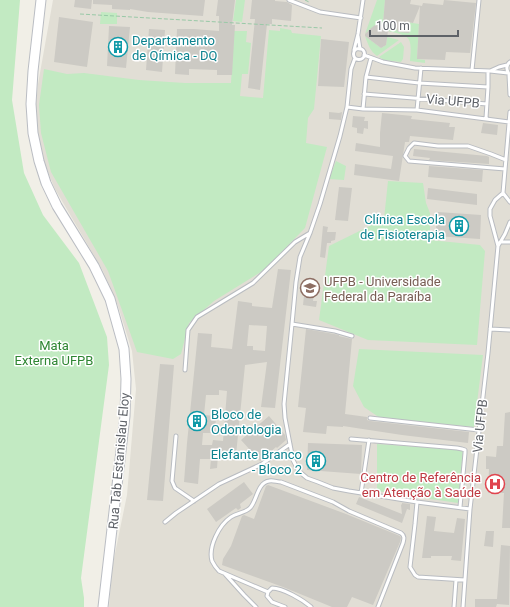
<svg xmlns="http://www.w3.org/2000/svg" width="510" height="607" font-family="Roboto,sans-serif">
  <rect width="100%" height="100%" fill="#f1efe7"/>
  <path fill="#e1ded5" d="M53,0H510V607H109L112,568L127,495L136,389L132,351L118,306L103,271L55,189L42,158L36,125V104L38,84Z"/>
  <path fill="#c2eac2" d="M0,0H20L12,100L24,173L43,215L79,263L107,337L109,365L81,578L84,598V607H0Z
    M236,0H245L242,22L233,21Z
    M377,0H385L383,24C375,25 371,28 365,34Z
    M101,12L117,13V24H100Z
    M393,20L403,21L398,32H409L410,30L409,27L406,26L407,22L419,24L417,59L425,60V63L410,61C412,37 411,36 388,31Z
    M280,28L291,30L292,33L321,36L314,109L308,118L306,143L327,147L305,228L264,270L214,301L189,323L181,354L173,359L137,352L108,271L51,172L41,133L39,105L44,69L67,74L84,73L139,80L185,83H231L234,31H247L246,42L251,43L248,74H242L240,96L263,98L269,30L280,31Z
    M365,36L381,48L386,45L387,37L399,40L377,56C370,51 368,44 365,36Z
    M401,42L404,47L403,59L401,62L384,60L379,57Z
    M336,161L346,166L344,180L329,179Z
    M388,181L423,183L426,203L430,213V240L480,245L485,251L477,345L368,340L319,320L329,246L384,219Z
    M359,349L483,355L474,427L380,418L364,407L353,386Z
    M377,444L463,450L458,503L377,491Z"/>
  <path fill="#cccac4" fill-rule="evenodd" d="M75,0H92L91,9L74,7Z
    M93,0H205L203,16L148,12L130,9V10L112,9V5L93,4Z
    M218,0H235L232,25H235L232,75H217V70L189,69V75L175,74L177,29H194L219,31V16H216Z
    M252,0H275V1L287,2L292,5L291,21L272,19V24H267L260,90L248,88L255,19H250Z
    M385,0H411L410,4L422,6L423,3L443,5L444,0L476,3L470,53L446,52L445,60L417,59L420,6L413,23L408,22L410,30L409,33L398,32L394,22L388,31L386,45L381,48L365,36V34L370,29L375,25L383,24Z
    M59,17L93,22L87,67L54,62Z
    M109,26L130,27L126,68L107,66Z
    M149,29L165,30L162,72L146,70Z
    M321,39L349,42L344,87L318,86Z
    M329,112L339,113L342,112L341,120L329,119Z
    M382,113L412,116L411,119L450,123L449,127H455L453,140L410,136L409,142H405L399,181L354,175L355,164L391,169L393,156L355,151L356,143L380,147V133Z
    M353,116L365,117L364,121H368V129L364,128L363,134L357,133V128L352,127Z
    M483,123L498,125L497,135L481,133Z
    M414,149L487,156L489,157V164L429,160L430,158L413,156Z
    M429,166L483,170L482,182L428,177Z
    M339,187L352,188L348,221L335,220Z
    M428,188L477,194V205L427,199Z
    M438,212L481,215L480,239L435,236Z
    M323,226L328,227L327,232H336L335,240L331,241V243H327L325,258L320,257Z
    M278,269L291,270L275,408L261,407L267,362L245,365L236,455H218L217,468L210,469L211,459H200L198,484L184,482L187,443L198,333L212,334L211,347L232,349L238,301L252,303V306L272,308ZM249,325L267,326L265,351L253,350V346H247ZM219,390L227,391L223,441L213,440L212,445H202L203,433H215L216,416L204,415L206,395H219Z
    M310,281H317L315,292H314L313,301H317L316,307L303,305L305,286H309Z
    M306,329L334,334L339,335V336L352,339L345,414L367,417V420L370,421L469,432L468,443L402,435L343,426V427L327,426L326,434L303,432L306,408L298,407Z
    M160,364L174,365L163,501L147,500Z
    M510,412V528H502L504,493H488L489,469H486V456L496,457L497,446H503L505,413Z
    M269,416L285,435L286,440L277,448L276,447L260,461L241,440Z
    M308,443L362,445L361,474L307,470Z
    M244,482L253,494L240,504L241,508L238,510L236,508L216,522L207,509Z
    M268,485L346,514L400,536L401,538L400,542L373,605L352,597L347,607H332L283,587L222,565L223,559L231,546L242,516L244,515L254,519L266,486Z
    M359,497L402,514L401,505L402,504V503L410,504V510L407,509L402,523L356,504Z
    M427,516L436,517L434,531L454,533L457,518L465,519L461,561L451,560L452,556H431V558H422Z
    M486,531H494L493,547L484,546Z
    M501,545L510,546L509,605L497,604L496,607H475V599H497Z"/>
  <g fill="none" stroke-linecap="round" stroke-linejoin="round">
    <g stroke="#b9bcc1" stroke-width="5">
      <path id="lane" d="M289,0L320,12L361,18
        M358,36L360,49
        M353.5 54a5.5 5.5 0 1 1 11 0a5.5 5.5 0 1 1-11 0Z
        M354,50L358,34L363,0
        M364,55L383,62L415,68L490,71L508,73
        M472,70L479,0
        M490,71L499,67L507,65
        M509,74C506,70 506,65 510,62
        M509,75L510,95
        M366,77L419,83L488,87
        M364,94L487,104
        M347,107L363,109L417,110L509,122
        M363,109L366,77L371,58
        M417,110L421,68
        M510,112L503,193L510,202
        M486,118L488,87V71
        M505,169L409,161L405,156L409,148L414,143L438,146H468L491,154L506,160
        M500,242H510
        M498,246L505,234L510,222
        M292,324L284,404L285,418L293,460L297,468L301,473L307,478L318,482L333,488L349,491L417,502L470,509
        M490,329L510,330
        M352,336L335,331L292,324L296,282L300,257L310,233L320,204L340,136L347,107L351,69L355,58
        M185,370L188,330L197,317L253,283L295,242L310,233
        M370,418L479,430
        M176,436L172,481L175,488L194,501
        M351,439L457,448L462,449L465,450V453L460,507
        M361,493L369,440
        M417,502L415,524L410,567L415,575L418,577L465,580
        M165,522L176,513L219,484L262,464L290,444
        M225,574L244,595L256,607
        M268,592L219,571C216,568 214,565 212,561C208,547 219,525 231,517C237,513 245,513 250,508C257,501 257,483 269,481C273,480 277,482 281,482L333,502L349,511L401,533C405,536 404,539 403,543L378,607
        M268,592L272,588C283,588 303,600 311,607
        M268,592L267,596L272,602L285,607
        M454,607L456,580
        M463,607L470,509L488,353L498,246L490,216V209L495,200L503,193"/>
    </g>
    <g stroke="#babdc3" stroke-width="11">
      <path id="secondary" d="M41,0L33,71L31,104L33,133L39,161L46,183L57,206L94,266L110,299L124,349L126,379L125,416L103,607"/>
    </g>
    <path stroke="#99c9a7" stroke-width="1" stroke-dasharray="4 2" stroke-linecap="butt" d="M305,0L309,2
      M80,14L322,28"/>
    <use href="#lane" stroke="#fff" stroke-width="3"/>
    <use href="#secondary" stroke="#fff" stroke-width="9"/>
  </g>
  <defs>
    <g id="building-ring" transform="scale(1)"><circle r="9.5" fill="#fff" stroke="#0f9aa8" stroke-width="1.5"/><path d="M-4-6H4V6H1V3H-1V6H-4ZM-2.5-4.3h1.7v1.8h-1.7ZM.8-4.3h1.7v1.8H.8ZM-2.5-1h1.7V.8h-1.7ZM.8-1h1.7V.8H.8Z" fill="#0f9aa8"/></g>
    <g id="university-ring" transform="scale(1)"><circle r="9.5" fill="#fff" stroke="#8d6e63" stroke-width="1.5"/><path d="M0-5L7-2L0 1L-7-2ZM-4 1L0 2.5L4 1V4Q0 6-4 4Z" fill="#8d6e63"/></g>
    <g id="hospital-ring" transform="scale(1)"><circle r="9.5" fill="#fff" stroke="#e0444e" stroke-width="1.5"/><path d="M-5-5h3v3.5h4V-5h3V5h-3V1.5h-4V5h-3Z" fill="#e0444e"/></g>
  </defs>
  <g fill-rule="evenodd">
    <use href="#building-ring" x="118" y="47"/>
    <use href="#building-ring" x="459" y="226"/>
    <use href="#university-ring" x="310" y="288"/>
    <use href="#building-ring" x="197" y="421"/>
    <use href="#building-ring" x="316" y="461"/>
    <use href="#hospital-ring" x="495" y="484"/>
  </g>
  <g text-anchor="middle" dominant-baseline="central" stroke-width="3" stroke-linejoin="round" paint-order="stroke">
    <g font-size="13" fill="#0d838f" stroke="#fff" text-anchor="start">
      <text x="132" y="40">Departamento<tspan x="132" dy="15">de Qímica - DQ</tspan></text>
      <text x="445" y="219" text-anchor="end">Clínica Escola<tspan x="445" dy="15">de Fisioterapia</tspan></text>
      <text x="211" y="414">Bloco de<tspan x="211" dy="15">Odontologia</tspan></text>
      <text x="302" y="454" text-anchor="end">Elefante Branco<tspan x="302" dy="15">- Bloco 2</tspan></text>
    </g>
    <g font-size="13" fill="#5e6268" stroke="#fff">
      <text transform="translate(453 101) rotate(5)">Via UFPB</text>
      <text transform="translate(480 426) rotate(-84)">Via UFPB</text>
      <text transform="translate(119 461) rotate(-85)">Rua Tab Estanislau Eloy</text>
    </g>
    <g font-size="13" fill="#785e54" stroke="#fff" text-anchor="start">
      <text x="324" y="281">UFPB - Universidade<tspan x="324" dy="15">Federal da Paraíba</tspan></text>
    </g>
    <g font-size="13" fill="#2f8633" stroke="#fff">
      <text x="54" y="345">Mata<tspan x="54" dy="15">Externa UFPB</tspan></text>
    </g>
    <g font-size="13" fill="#be3a42" stroke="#fff" text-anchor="end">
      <text x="481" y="477">Centro de Referência<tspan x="481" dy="15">em Atenção à Saúde</tspan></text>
    </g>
  </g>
  <path d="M370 30v6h88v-6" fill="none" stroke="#5e6268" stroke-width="2"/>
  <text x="376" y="30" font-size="12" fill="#5e6268" stroke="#ffffff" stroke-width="3" paint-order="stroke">100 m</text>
</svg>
